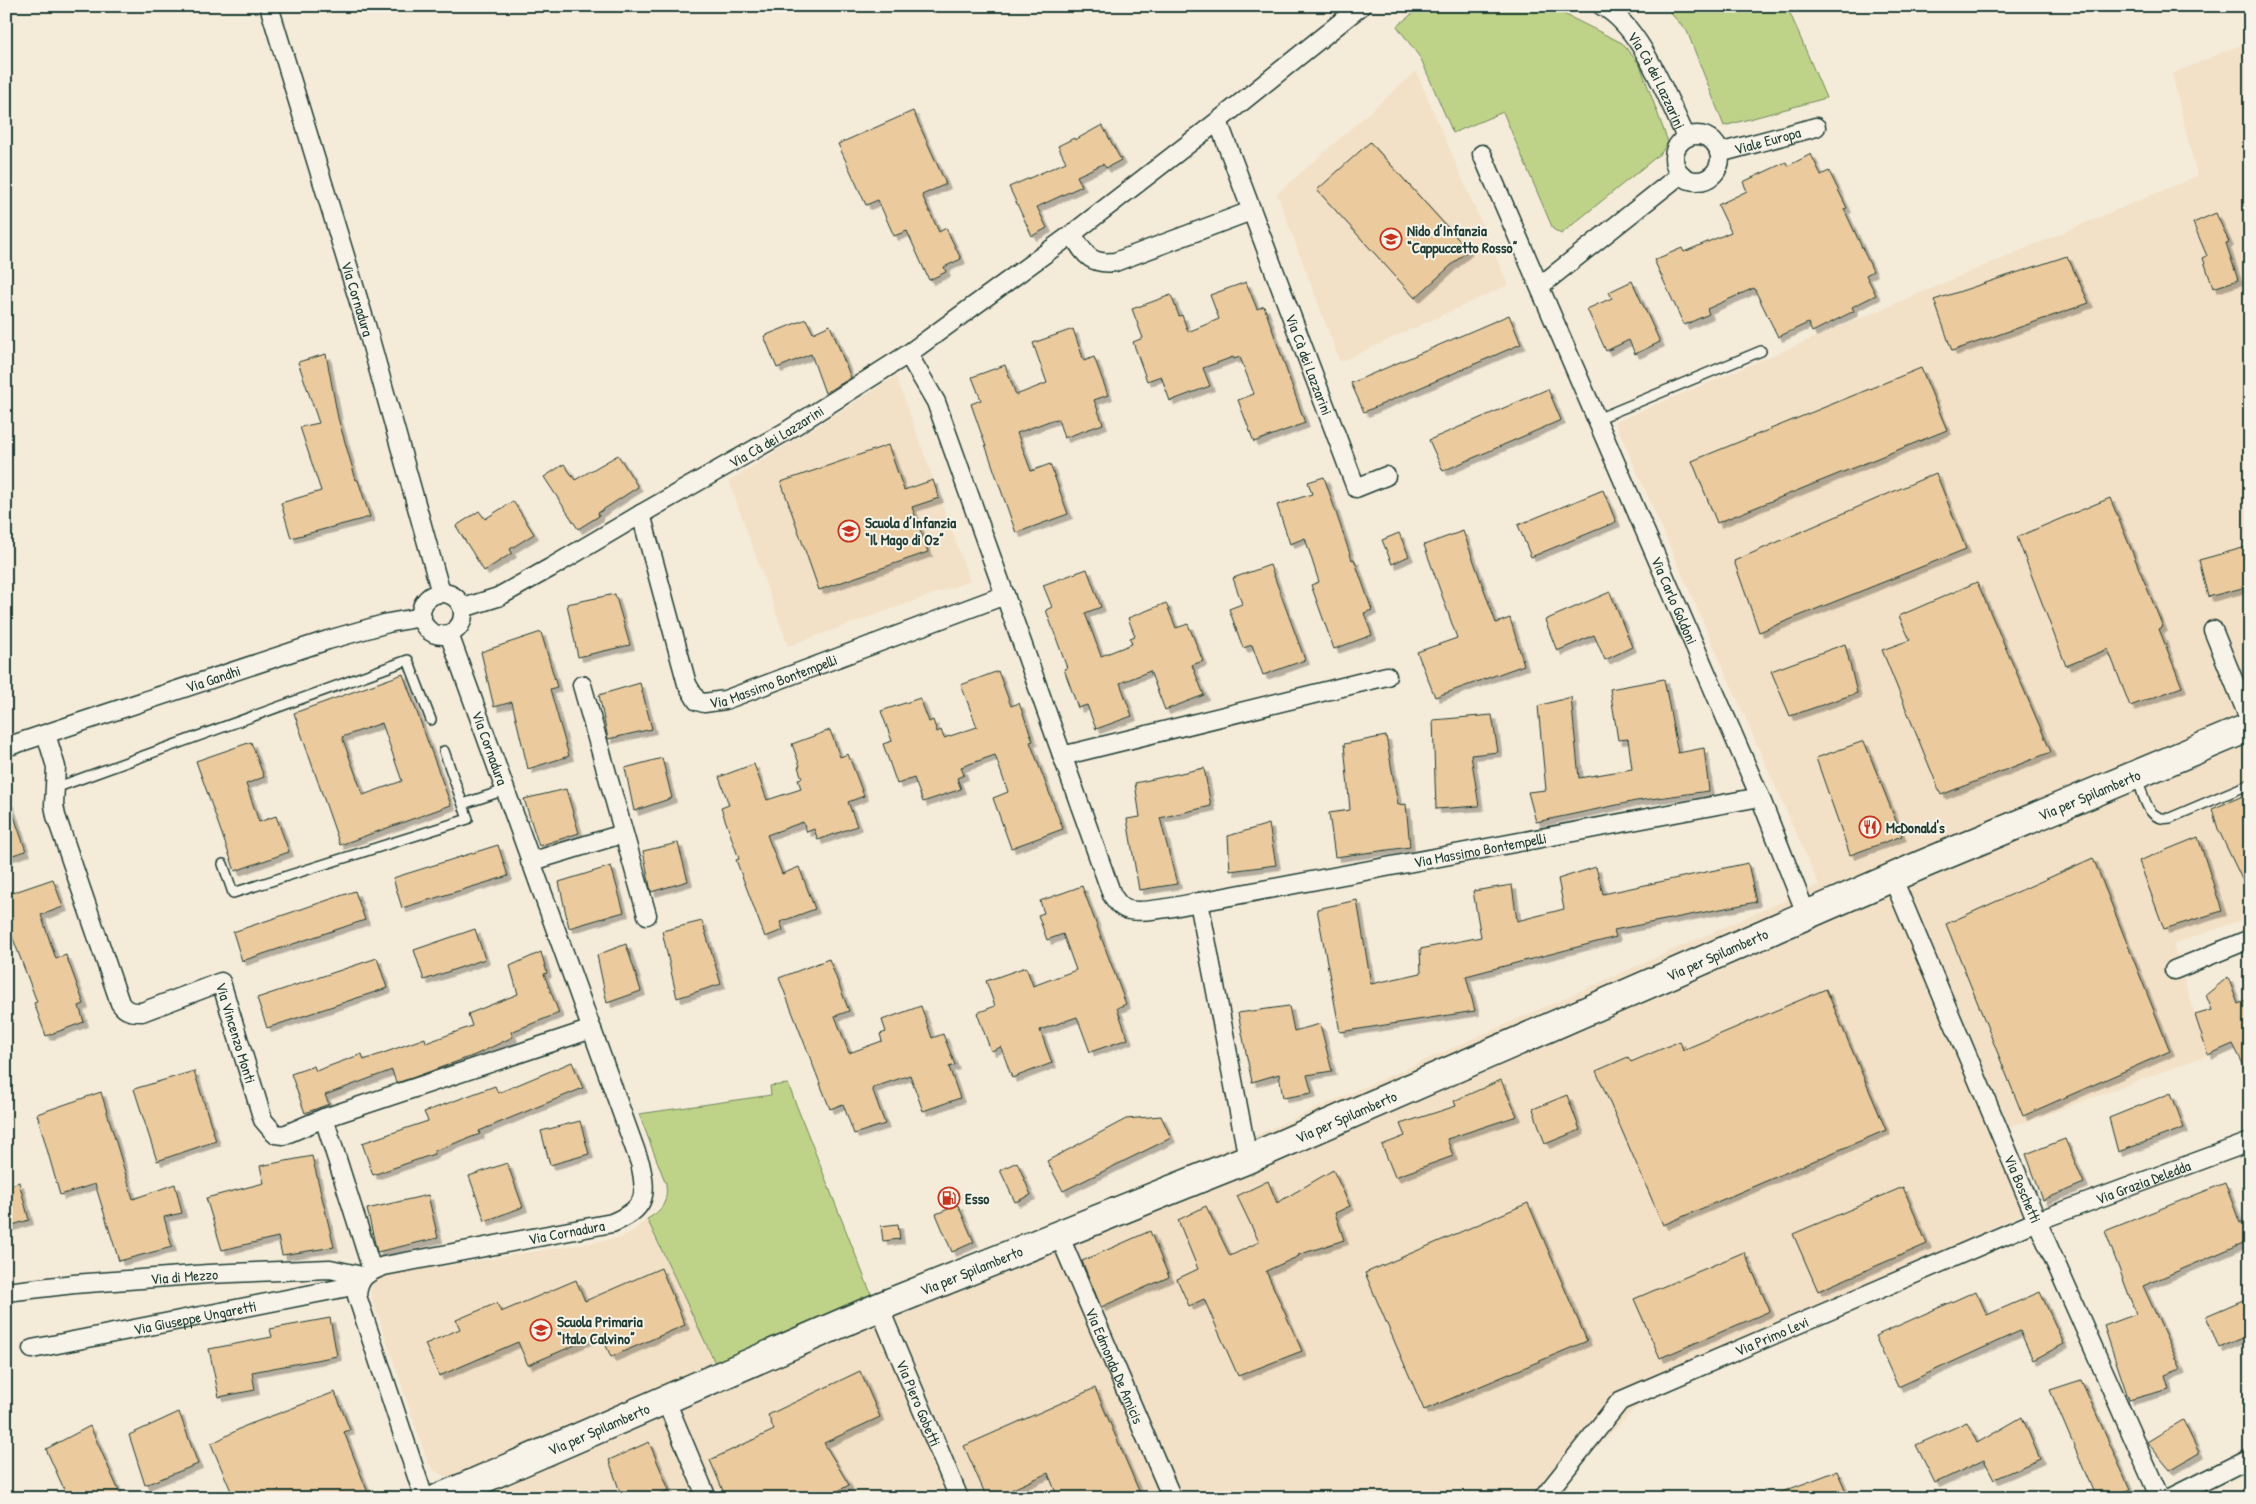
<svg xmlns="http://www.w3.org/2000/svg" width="2256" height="1504" font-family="'Patrick Hand',sans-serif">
  <defs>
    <filter id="shadow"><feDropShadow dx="4.5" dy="4.5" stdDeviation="0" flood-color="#0004"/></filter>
  </defs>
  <rect width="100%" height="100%" fill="#f5ebd9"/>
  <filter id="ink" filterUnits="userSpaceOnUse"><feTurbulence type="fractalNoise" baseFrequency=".02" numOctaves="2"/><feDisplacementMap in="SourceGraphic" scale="10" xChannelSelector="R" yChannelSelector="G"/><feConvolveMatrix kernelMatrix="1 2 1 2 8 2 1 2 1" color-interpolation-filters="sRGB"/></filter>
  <g filter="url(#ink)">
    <path fill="#f2e1c7" d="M2250,41V917L2173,944L2208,1055L2026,1122L2002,1128L2024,1213L1849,1294L1654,1389L1585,1460L1559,1498H440L1819,885L1615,422L2197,176L2172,74Z
      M1416,71L1508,285L1340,362L1277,194Z
      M896,376L970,581L788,646L729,481Z
      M647,1219L717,1367L451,1480L434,1470L428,1463L370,1293L374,1282L380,1276L620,1238L634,1230Z"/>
    <path fill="#bfd388" stroke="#6f885e" d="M1422,6H1548L1622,43L1640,65L1668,142L1661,153L1561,234L1553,229L1503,112L1453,133L1421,59L1397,26Z
      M1664,6H1787L1826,98L1724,126L1687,31Z
      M788,1084L873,1299L717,1367L647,1219C662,1211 668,1202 666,1184L639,1114L771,1095L770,1086Z"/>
    <path fill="#ebca9d" stroke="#1f3d34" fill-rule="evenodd" filter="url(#shadow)" d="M913,111L946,184L922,195L939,232L946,228L961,259L944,267L946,272L929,280L907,231L894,236L878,200L866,205L838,144Z
      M1102,125L1121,160L1106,168L1103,164L1077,176L1082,186L1037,207L1047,228L1032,236L1009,187L1066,162L1058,146L1074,138L1075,140Z
      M1370,142L1468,250L1415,298L1317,190Z
      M1811,154L1821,175L1829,171L1847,208L1844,209L1873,271L1866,275L1876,295L1852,307L1854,311L1812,332L1808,323L1778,337L1754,288L1707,309L1709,314L1684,325L1654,260L1682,248L1684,252L1731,232L1718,205L1747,191L1743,182L1786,162L1788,166Z
      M2216,213L2229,242L2226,243L2238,280L2213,288L2203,258L2207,256L2193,223Z
      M2067,256L2089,303L1952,351L1934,300Z
      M1632,281L1660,342L1635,354L1629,340L1606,351L1587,309L1612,298L1609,292Z
      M1246,282L1257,309L1264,306L1305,423L1254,442L1238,400L1254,394L1240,357L1234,359L1233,357L1203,368L1210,386L1170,401L1161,376L1147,381L1133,342L1143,338L1132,309L1171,295L1179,316L1182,315L1188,332L1219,319L1210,295Z
      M1509,315L1521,344L1364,412L1351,383Z
      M806,319L813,333L830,325L851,378L825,393L811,354L777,368L764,336Z
      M1073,329L1084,361L1094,357L1108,395L1094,400L1103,424L1064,438L1058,419L1052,420L1017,433L1031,471L1050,464L1068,514L1016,533L971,404L981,400L972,377L1005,365L1016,395L1047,383L1033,343Z
      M326,354L338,418L356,480H358L370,517L291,538L281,503L321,491L300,427L319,423L298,362Z
      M1921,368L1947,430L1717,523L1692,461Z
      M1548,389L1561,420L1443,471L1429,440Z
      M888,445L904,490L933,480L939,498L912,507L928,552L819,590L781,482Z
      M618,455L638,487L598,513L599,516L578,529L544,477L564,464L575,480Z
      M1936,473L1966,549L1759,632L1734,561Z
      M1324,477L1352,560L1354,559L1372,610L1364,613L1372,635L1334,649L1311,585L1319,582L1305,538L1290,544L1277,505L1312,494L1308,482Z
      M1603,490L1616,522L1531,557L1518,525Z
      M2110,498L2163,627L2159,629L2182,687L2130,706L2108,649L2066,666L2017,537Z
      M513,501L534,534L510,549L512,553L484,571L456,526L479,511L485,519Z
      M1463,531L1496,623L1510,618L1524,665L1435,697L1417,652L1457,638L1424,545Z
      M1399,533L1409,556L1392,564L1382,540Z
      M2250,546V586L2208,597L2199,560Z
      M1270,565L1305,660L1263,675L1252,645L1243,648L1229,609L1242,604L1233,578Z
      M1087,569L1101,607L1085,613L1101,656L1132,644L1130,638L1135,636L1128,618L1166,603L1176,628L1188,624L1203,661L1192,665L1204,695L1165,710L1150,671L1120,683L1132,716L1096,729L1087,705L1078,708L1064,669L1067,668L1046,610L1052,607L1043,585Z
      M1977,582L2051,752L1941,795L1882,650L1910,640L1899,616Z
      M1610,592L1632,647L1605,660L1594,635L1557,651L1545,620Z
      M615,594L630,645L578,657L567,604Z
      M541,632L557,687L550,689L569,756L528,769L512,702L494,707L481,652Z
      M1845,644L1857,693L1790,716L1771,671Z
      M998,671L1011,706L1019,703L1033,741L1030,742L1063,829L1011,848L993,798L1008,792L995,755L961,767L964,775L957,778L961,789L923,802L914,778L897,784L883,744L892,741L881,711L920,698L929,722L933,720L937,732L941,730L944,738L977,727L961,685Z
      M403,674L451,805L340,845L294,713ZM382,723L402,781L363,795L342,737Z
      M1664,679L1678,753L1704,748L1709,791L1636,801L1536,822L1528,792L1546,790L1538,706L1571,697L1579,778L1632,769L1628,739L1618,740L1610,689Z
      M640,683L652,729L608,739L599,695Z
      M1492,715L1498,752L1471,755L1479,806L1436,809L1433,720Z
      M830,730L840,757L848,754L864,796L848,802L857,826L818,840L814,829L807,832L803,822L767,835L782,874L799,867L815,909L780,922L783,930L765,937L736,860L739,859L721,808L729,805L719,777L754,764L767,800L801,789L798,779L802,778L798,767L800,766L792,744Z
      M1386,736L1398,805L1406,804L1410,847L1335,857L1329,813L1350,810L1344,744Z
      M1864,741L1902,836L1850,855L1816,758Z
      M251,742L264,777L246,784L259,822L276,816L289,852L235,871L196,761Z
      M662,758L672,798L634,811L625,768Z
      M1204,768L1211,806L1160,818L1177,884L1139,890L1127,819L1140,817L1135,783Z
      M566,789L579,833L539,846L524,799Z
      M2250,793V896L2218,829L2212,809Z
      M9,802L26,851L6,857V803Z
      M1269,824L1276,865L1230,871L1228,836Z
      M2198,837L2222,911L2164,929L2139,861Z
      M678,843L688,881L651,892L643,851Z
      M498,845L508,876L402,908L393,878Z
      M2093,858L2170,1051L2023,1116L1946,924Z
      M1748,863L1756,902L1614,930L1616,937L1466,976L1475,1011L1340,1032L1317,909L1357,900L1371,984L1421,973L1420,949L1481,937L1473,891L1512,885L1517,921L1564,909L1558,879L1596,867L1603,894Z
      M611,866L624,912L569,928L559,882Z
      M53,879L63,907L41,915L56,959L66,955L84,1004L79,1006L84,1022L46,1036L34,1003L37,1002L6,920V895Z
      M1082,886L1126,1004L1117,1008L1128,1039L1090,1052L1077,1017L1040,1030L1052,1063L1012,1078L1001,1047L991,1051L977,1013L995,1006L986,981L1026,967L1033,986L1076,970L1063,934L1047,940L1038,915L1044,913L1040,901Z
      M355,891L365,920L242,961L233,932Z
      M702,921L721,984L677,998L662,931Z
      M475,929L485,959L424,980L414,950Z
      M626,944L641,991L607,1003L597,955Z
      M541,952L547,973L544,974L559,1013L511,1032L513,1037L475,1055L412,1078L396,1083L392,1070L325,1095L329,1104L305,1113L291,1074L314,1066L316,1071L362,1054L364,1060L425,1038L426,1043L472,1026L468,1014L518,994L510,966Z
      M377,958L387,988L267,1028L257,998Z
      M829,959L849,1011L835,1016L849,1053L882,1041L880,1034L886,1032L882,1020L921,1006L932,1038L943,1034L955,1065L949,1067L960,1098L923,1111L910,1075L872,1088L885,1124L854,1134L843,1104L830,1109L779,978Z
      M2228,977L2238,1004L2250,999V1078L2233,1044L2208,1055L2195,1015L2212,1010L2206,995Z
      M1826,989L1886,1130L1663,1225L1596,1071L1628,1057L1631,1062L1680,1041L1683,1050Z
      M1289,1006L1294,1031L1320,1024L1332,1071L1307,1075L1312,1093L1283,1098L1279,1074L1252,1082L1238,1013Z
      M572,1062L583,1088L479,1131L480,1134L434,1151V1154L373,1175L362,1143L428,1121L424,1112L495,1086L498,1093Z
      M194,1071L216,1141L157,1161L134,1089Z
      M1501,1080L1517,1116L1447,1139L1453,1156L1395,1177L1382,1145L1405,1136L1400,1124L1456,1106L1454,1101Z
      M101,1092L133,1199L175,1184L182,1213L164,1217L172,1247L119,1261L95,1184L60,1195L37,1114Z
      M2171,1093L2184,1128L2118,1152L2109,1118Z
      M1567,1095L1580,1130L1545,1144L1533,1109Z
      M1161,1116L1171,1138L1063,1191L1047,1161L1126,1119Z
      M580,1121L589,1154L550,1165L541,1131Z
      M2065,1139L2084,1183L2043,1200L2026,1154Z
      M312,1156L334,1247L282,1255L278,1237L222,1250L206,1198L264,1183L260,1166Z
      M1017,1162L1031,1195L1015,1202L1000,1170Z
      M507,1163L523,1207L485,1221L469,1176Z
      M1333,1170L1350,1206L1335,1213L1344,1240L1298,1255L1299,1256L1266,1271L1302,1351L1238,1376L1204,1299L1189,1306L1177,1279L1198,1269L1178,1220L1206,1206L1230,1256L1259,1242L1237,1196L1268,1181L1277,1203Z
      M19,1182L29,1220L6,1227V1187Z
      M2225,1183L2240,1223L2250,1219V1240L2143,1286L2181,1369L2165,1375L2169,1389L2129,1400L2104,1326L2136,1314L2105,1231Z
      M1903,1187L1927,1244L1818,1291L1793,1234Z
      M428,1195L438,1238L377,1252L367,1209Z
      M1528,1203L1587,1341L1424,1410L1365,1273Z
      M958,1205L974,1242L952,1252L936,1214Z
      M898,1224L900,1239L883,1241L881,1226Z
      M1150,1231L1169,1277L1101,1307L1082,1261Z
      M1744,1252L1770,1311L1660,1358L1634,1299Z
      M661,1268L685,1325L611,1357L601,1334L528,1365L518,1342L439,1376L425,1344L460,1329L456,1320L497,1303L501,1312L576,1280L585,1301Z
      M1976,1291L1987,1315L2040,1292L2064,1344L2033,1360L2020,1331L1898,1387L1875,1336Z
      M2250,1297V1335L2219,1348L2206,1316Z
      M330,1318L337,1356L252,1372L255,1390L219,1397L209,1349L272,1337L270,1329Z
      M860,1371L880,1417L824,1443L849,1485L825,1498H726L710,1460L774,1430L768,1415Z
      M2081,1380L2130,1489L2110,1498H2096L2050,1390Z
      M1095,1388L1142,1498H1058L1048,1473L993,1498H987L964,1446Z
      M335,1392L350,1430L344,1432L370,1498H234L211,1444L245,1426Z
      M179,1412L198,1464L145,1485L129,1435Z
      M2022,1417L2040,1459L1994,1479L1984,1460L1935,1483L1916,1445L1967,1422L1977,1443Z
      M2183,1420L2199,1453L2170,1470L2147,1442Z
      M90,1426L122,1498H68L46,1449Z
      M649,1442L669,1490L649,1498H622L609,1460Z
      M1837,1471L1849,1498H1771V1496Z"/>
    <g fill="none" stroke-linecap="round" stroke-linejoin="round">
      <g stroke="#1f3d34" stroke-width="12">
        <path id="lane" d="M1597,419L1761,351
          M2137,777C2144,795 2146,822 2170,818L2250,784
          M55,788L408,660L431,720
          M463,804L505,790
          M223,864L233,893L468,819L444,751"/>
      </g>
      <g stroke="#1f3d34" stroke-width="21">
        <g id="street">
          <path id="s1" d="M269,6L366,325L441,593"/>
          <path id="s2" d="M1602,6C1641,26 1667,98 1686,137"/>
          <path id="s3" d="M1218,121L1356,488L1386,476"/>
          <circle cx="1697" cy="158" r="23"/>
          <path id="s4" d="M1719,153L1816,127"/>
          <path id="s5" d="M1482,154L1760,797L1807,916"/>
          <path d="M1072,234C1085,254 1089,265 1115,262L1251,211"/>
          <path d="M1540,286L1681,174"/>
          <path id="s6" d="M908,354L936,402L1112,895C1116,901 1120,907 1126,909C1139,915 1183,905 1199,902L1760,797"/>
          <path id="s7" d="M641,514L687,684L697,701L704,703L725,700L1005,595"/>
          <circle cx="442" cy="614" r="21"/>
          <path id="s8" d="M463,608L498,597L550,568L641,514L785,432L908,354L1072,234L1218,121L1361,6"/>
          <path d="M2213,630L2250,721"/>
          <path d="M582,685L647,915"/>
          <path id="s9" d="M46,734L56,767L54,805L56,816L120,1003C126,1012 132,1012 142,1012L221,982L263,1120L275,1134L284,1135L324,1118L592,1029"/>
          <path id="s10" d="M6,747L328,640L388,623L422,617"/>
          <path d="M1062,756L1387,676"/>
          <path d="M530,862L622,834"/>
          <path id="s11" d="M1893,879L2037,1221L2160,1498"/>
          <path d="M1199,902L1248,1159"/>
          <path d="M2174,970L2250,939"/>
          <path d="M324,1118L372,1270"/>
          <path id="s12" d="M1059,1235L1172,1498"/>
          <path id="s13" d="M6,1292L74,1284L208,1274L330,1269L362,1276"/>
          <path id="s14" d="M879,1307L959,1498"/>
          <path id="s15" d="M32,1349L358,1285"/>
          <path d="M666,1401L707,1498"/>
          <path id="s16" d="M424,1498L357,1296C358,1278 367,1272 384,1266L612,1223C645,1209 648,1197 640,1163L449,634"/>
          <path id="s17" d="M1543,1498L1620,1401L2037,1221L2250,1142"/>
          <path d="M2170,1498L2250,1458"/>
        </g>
      </g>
      <g stroke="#1f3d34" stroke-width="31">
        <g id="primary">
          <path id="s18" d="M439,1498L879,1307L1248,1159L1921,865L2250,727"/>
        </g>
      </g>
      <use href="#lane" stroke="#f7f3e8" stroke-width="9"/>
      <use href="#street" stroke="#f7f3e8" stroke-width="18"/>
      <use href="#primary" stroke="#f7f3e8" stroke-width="28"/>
    </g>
  </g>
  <defs>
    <g id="school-ring" transform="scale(1.125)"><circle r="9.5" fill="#f7f3e8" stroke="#c8321e" stroke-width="1.5"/><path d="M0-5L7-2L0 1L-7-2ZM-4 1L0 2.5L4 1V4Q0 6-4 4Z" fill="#c8321e"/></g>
    <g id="restaurant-ring" transform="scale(1.125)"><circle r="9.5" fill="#f7f3e8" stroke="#c8321e" stroke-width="1.5"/><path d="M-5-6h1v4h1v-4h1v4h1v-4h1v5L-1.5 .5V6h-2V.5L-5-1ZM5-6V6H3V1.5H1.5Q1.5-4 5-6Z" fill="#c8321e"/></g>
    <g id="fuel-ring" transform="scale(1.125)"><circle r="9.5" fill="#f7f3e8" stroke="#c8321e" stroke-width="1.5"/><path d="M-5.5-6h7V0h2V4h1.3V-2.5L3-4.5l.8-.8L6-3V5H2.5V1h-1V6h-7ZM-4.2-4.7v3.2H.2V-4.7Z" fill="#c8321e"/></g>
  </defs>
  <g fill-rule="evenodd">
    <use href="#school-ring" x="1391" y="239"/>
    <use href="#school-ring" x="849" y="531"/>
    <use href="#restaurant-ring" x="1870" y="827"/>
    <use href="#fuel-ring" x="949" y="1198"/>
    <use href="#school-ring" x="541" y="1330"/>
  </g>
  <g text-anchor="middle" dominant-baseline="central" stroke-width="4" stroke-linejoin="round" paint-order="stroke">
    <g font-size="15" fill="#1f3d34" stroke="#f7f3e8">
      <text stroke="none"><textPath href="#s2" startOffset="94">Via Cà dei Lazzarini</textPath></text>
      <text stroke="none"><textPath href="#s4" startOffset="50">Viale Europa</textPath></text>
      <text stroke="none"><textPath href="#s1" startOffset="306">Via Cornadura</textPath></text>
      <text stroke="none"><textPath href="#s3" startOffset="260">Via Cà dei Lazzarini</textPath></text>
      <text stroke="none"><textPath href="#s8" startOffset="358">Via Cà dei Lazzarini</textPath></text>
      <text stroke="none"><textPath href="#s5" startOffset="486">Via Carlo Goldoni</textPath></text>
      <text stroke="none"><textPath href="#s10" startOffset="218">Via Gandhi</textPath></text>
      <text stroke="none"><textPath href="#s7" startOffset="276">Via Massimo Bontempelli</textPath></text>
      <text transform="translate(490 748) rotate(70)">Via Cornadura</text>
      <text stroke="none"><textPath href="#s18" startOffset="1794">Via per Spilamberto</textPath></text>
      <text stroke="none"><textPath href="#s6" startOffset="959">Via Massimo Bontempelli</textPath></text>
      <text stroke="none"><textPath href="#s18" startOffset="1389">Via per Spilamberto</textPath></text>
      <text stroke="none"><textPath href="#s9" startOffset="444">Via Vincenzo Monti</textPath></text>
      <text stroke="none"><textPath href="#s18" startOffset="984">Via per Spilamberto</textPath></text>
      <text stroke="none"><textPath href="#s17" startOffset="691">Via Grazia Deledda</textPath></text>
      <text stroke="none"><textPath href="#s11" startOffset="336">Via Boschetti</textPath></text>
      <text stroke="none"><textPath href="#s16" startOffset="442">Via Cornadura</textPath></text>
      <text stroke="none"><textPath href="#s18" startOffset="579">Via per Spilamberto</textPath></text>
      <text stroke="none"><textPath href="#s13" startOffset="179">Via di Mezzo</textPath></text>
      <text stroke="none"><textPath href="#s15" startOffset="166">Via Giuseppe Ungaretti</textPath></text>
      <text stroke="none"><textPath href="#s17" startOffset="289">Via Primo Levi</textPath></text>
      <text stroke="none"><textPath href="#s12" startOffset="142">Via Edmondo De Amicis</textPath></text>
      <text stroke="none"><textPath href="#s14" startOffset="104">Via Piero Gobetti</textPath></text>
      <text stroke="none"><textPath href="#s18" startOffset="174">Via per Spilamberto</textPath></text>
    </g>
    <g font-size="15" font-weight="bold" fill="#1f3d34" stroke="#f7f3e8" text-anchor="start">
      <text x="1407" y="230">Nido d’Infanzia<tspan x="1407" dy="17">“Cappuccetto Rosso”</tspan></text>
      <text x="865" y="522">Scuola d’Infanzia<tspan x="865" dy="17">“Il Mago di Oz”</tspan></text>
      <text x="1886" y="827">McDonald's</text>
      <text x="965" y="1198">Esso</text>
      <text x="557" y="1321">Scuola Primaria<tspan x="557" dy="17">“Italo Calvino”</tspan></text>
    </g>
  </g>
  <rect width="2256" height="1504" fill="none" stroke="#f7f3e8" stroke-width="25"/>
  <rect x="12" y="12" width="2231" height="1479" fill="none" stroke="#1f3d34" stroke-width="2" filter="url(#ink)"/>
</svg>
